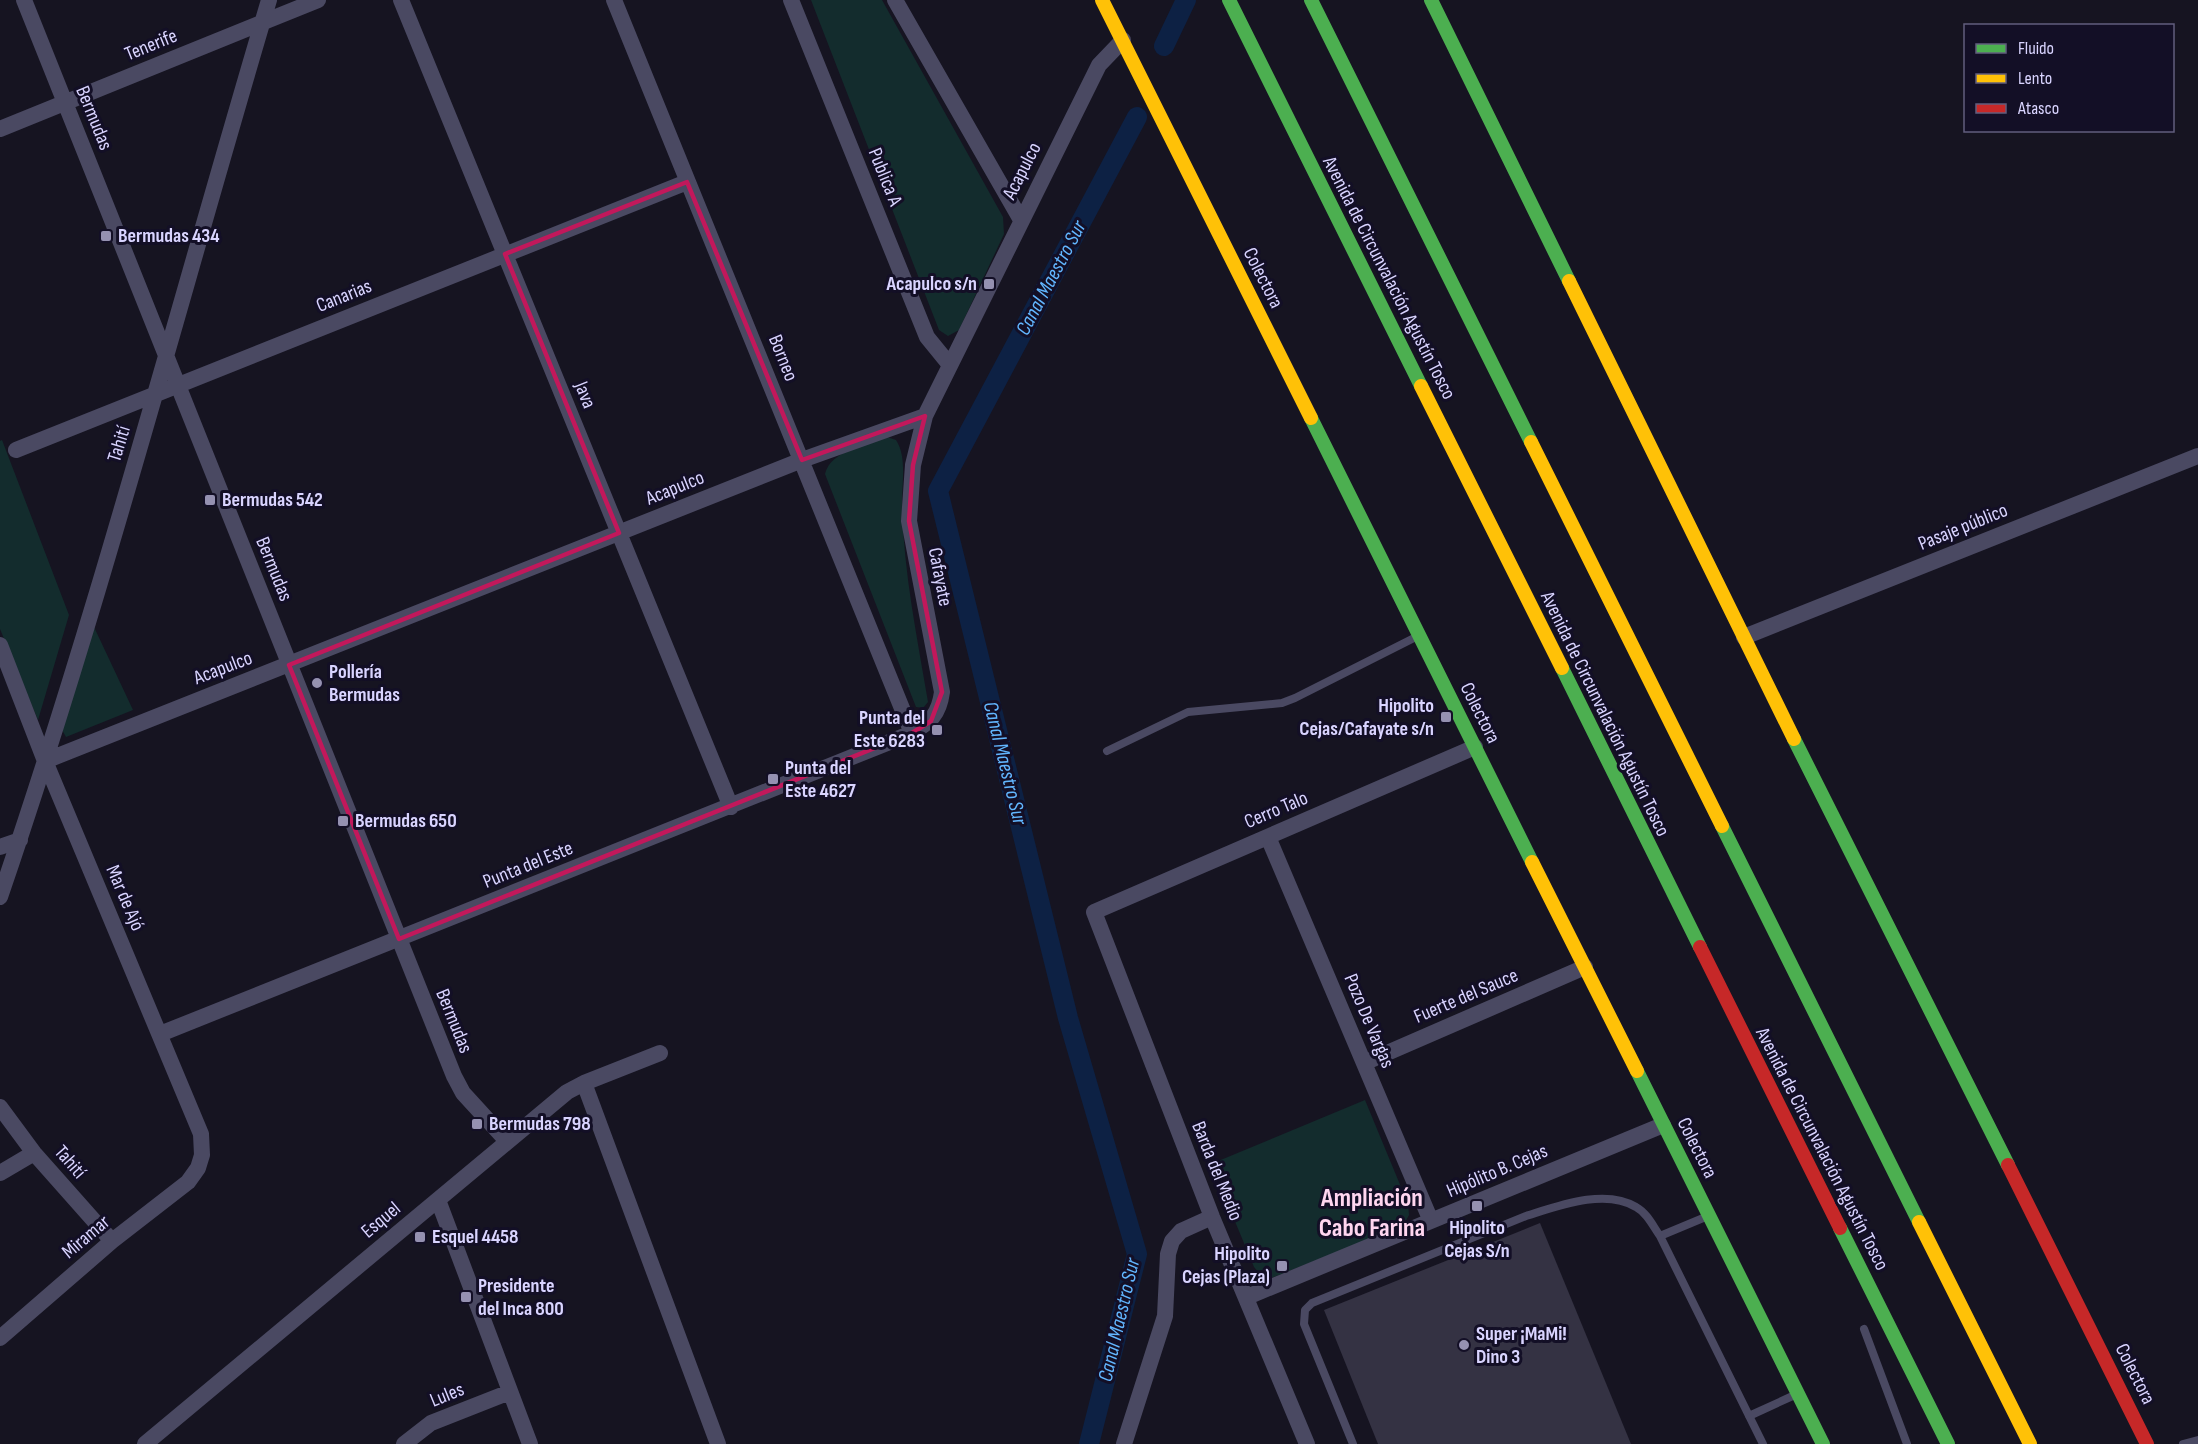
<svg xmlns="http://www.w3.org/2000/svg" width="2198" height="1444" font-family="'Sofia Sans Condensed',sans-serif">
  <rect width="100%" height="100%" fill="#161421"/>
  <path fill="#132c2d" d="M811,0H882L1003,217L1004,234L959,330L948,336L939,330Z
    M887,437L896,440C907,457 902,482 902,502C903,570 917,636 928,702L923,708L916,707L825,474C831,450 867,445 887,437Z
    M2,440L69,615L38,720L0,629V441Z
    M94,627L133,710L66,737L60,726Z
    M1365,1100L1408,1204L1409,1215L1403,1226L1269,1279L1260,1274L1254,1267L1211,1164Z"/>
  <g fill="none" stroke-linecap="round" stroke-linejoin="round">
    <path stroke="#0d2144" stroke-width="20" d="M1164,46L1186,0
      M1089,1444L1137,1254L1068,1018L938,491L1137,117"/>
  </g>
  <path fill="#343243" d="M1540,1223L1631,1444H1378L1324,1310Z"/>
  <g fill="none" stroke-linecap="round" stroke-linejoin="round">
    <path stroke="#4a4962" stroke-width="8" d="M1107,751L1188,712L1282,703L1295,698L1416,637
      M1660,1236L1708,1216
      M1864,1329L1907,1444
      M1749,1416L1797,1394
      M1353,1444L1304,1324L1305,1310L1312,1303L1526,1216C1558,1206 1605,1188 1636,1207C1647,1213 1653,1226 1660,1236L1763,1444
      M2183,1444L2198,1440"/>
    <path stroke="#4a4962" stroke-width="16" d="M24,0L454,1076L463,1093L507,1141
      M401,0L731,807
      M614,0L912,733
      M791,0L927,337L949,364
      M895,0L1021,220
      M0,129L318,0
      M16,450L687,182
      M1744,637L2198,456
      M0,645L45,761L201,1134L202,1155L198,1168L188,1182L112,1241L0,1338
      M45,761L802,460L925,416
      M1268,837L1431,1221
      M0,847L20,840
      M0,897C101,602 180,299 269,0
      M160,1034L912,733C930,722 939,715 942,692L909,521L913,465L925,416L1099,65L1123,40
      M1364,1063L1585,967
      M584,1083L718,1444
      M0,1107L34,1153L112,1241
      M0,1173L34,1153
      M438,1200L530,1444
      M1247,1297L1663,1125
      M145,1444L567,1092L584,1083L660,1053
      M404,1444L431,1423L510,1392
      M1124,1444L1165,1316L1168,1254L1172,1241L1181,1231L1212,1217
      M1307,1444L1212,1217L1094,912L1475,747"/>
    <path stroke="#4caf50" stroke-width="14" d="M1229,0L1421,386
      M1311,0L1531,442
      M1431,0L1569,281
      M1311,418L1532,862
      M1562,668L1700,947
      M1794,739L2008,1165
      M1722,826L1919,1222
      M1637,1071L1823,1444
      M1840,1228L1948,1444"/>
    <path stroke="#ffc107" stroke-width="14" d="M1102,0L1311,418
      M1569,281L1794,739
      M1421,386L1562,668
      M1531,442L1722,826
      M1532,862L1637,1071
      M1919,1222L2030,1444"/>
    <path stroke="#c62828" stroke-width="14" d="M1700,947L1840,1228
      M2008,1165L2147,1444"/>
  </g>
  <path fill="none" stroke="#c2185b" stroke-width="4.5" stroke-linejoin="round" d="M687,182L802,460L925,416L913,465L909,521L942,692L931,721L912,733L399,939L289,665L619,533L505,254Z"/>
  <g fill="#9591b1" stroke="#130f26" stroke-width="2">
    <rect x="100" y="230" width="12" height="12" rx="3"/>
    <rect x="983" y="278" width="12" height="12" rx="3"/>
    <rect x="204" y="494" width="12" height="12" rx="3"/>
    <circle cx="317" cy="683" r="6"/>
    <rect x="1440" y="711" width="12" height="12" rx="3"/>
    <rect x="931" y="724" width="12" height="12" rx="3"/>
    <rect x="767" y="773" width="12" height="12" rx="3"/>
    <rect x="337" y="815" width="12" height="12" rx="3"/>
    <rect x="471" y="1118" width="12" height="12" rx="3"/>
    <rect x="1471" y="1200" width="12" height="12" rx="3"/>
    <rect x="414" y="1231" width="12" height="12" rx="3"/>
    <rect x="1276" y="1260" width="12" height="12" rx="3"/>
    <rect x="460" y="1291" width="12" height="12" rx="3"/>
    <circle cx="1464" cy="1345" r="6"/>
  </g>
  <g text-anchor="middle" dominant-baseline="central" stroke-width="6" stroke-linejoin="round" paint-order="stroke">
    <g font-size="20" fill="#d9d4ff" stroke="#130f26">
      <text transform="translate(151 45) rotate(-22)">Tenerife</text>
      <text transform="translate(94 118) rotate(68)">Bermudas</text>
      <text transform="translate(1022 171) rotate(-63)">Acapulco</text>
      <text transform="translate(885 177) rotate(68)">Publica A</text>
      <text transform="translate(1263 278) rotate(63)">Colectora</text>
      <text transform="translate(1389 278) rotate(63)">Avenida de Circunvalación Agustín Tosco</text>
      <text transform="translate(344 296) rotate(-22)">Canarias</text>
      <text transform="translate(783 358) rotate(68)">Borneo</text>
      <text transform="translate(585 395) rotate(68)">Java</text>
      <text transform="translate(119 444) rotate(-73)">Tahití</text>
      <text transform="translate(675 488) rotate(-22)">Acapulco</text>
      <text transform="translate(1963 527) rotate(-22)">Pasaje público</text>
      <text transform="translate(274 569) rotate(68)">Bermudas</text>
      <text transform="translate(940 577) rotate(79)">Cafayate</text>
      <text transform="translate(223 668) rotate(-21)">Acapulco</text>
      <text transform="translate(1480 713) rotate(63)">Colectora</text>
      <text transform="translate(1605 714) rotate(64)">Avenida de Circunvalación Agustín Tosco</text>
      <text transform="translate(1276 810) rotate(-23)">Cerro Talo</text>
      <text transform="translate(528 865) rotate(-22)">Punta del Este</text>
      <text transform="translate(125 898) rotate(67)">Mar de Ajó</text>
      <text transform="translate(1466 996) rotate(-23)">Fuerte del Sauce</text>
      <text transform="translate(454 1021) rotate(68)">Bermudas</text>
      <text transform="translate(1369 1021) rotate(67)">Pozo De Vargas</text>
      <text transform="translate(1697 1148) rotate(63)">Colectora</text>
      <text transform="translate(1822 1149) rotate(63)">Avenida de Circunvalación Agustín Tosco</text>
      <text transform="translate(70 1162) rotate(49)">Tahití</text>
      <text transform="translate(1217 1171) rotate(68)">Barda del Medio</text>
      <text transform="translate(1497 1171) rotate(-23)">Hipólito B. Cejas</text>
      <text transform="translate(381 1220) rotate(-40)">Esquel</text>
      <text transform="translate(86 1237) rotate(-40)">Miramar</text>
      <text transform="translate(2135 1374) rotate(63)">Colectora</text>
      <text transform="translate(447 1395) rotate(-22)">Lules</text>
    </g>
    <g font-size="20" font-weight="bold" fill="#d9d4ff" stroke="#130f26" text-anchor="start">
      <text x="118" y="236">Bermudas 434</text>
      <text x="977" y="284" text-anchor="end">Acapulco s/n</text>
      <text x="222" y="500">Bermudas 542</text>
      <text x="329" y="672">Pollería<tspan x="329" dy="23">Bermudas</tspan></text>
      <text x="1434" y="706" text-anchor="end">Hipolito<tspan x="1434" dy="23">Cejas/Cafayate s/n</tspan></text>
      <text x="925" y="718" text-anchor="end">Punta del<tspan x="925" dy="23">Este 6283</tspan></text>
      <text x="785" y="768">Punta del<tspan x="785" dy="23">Este 4627</tspan></text>
      <text x="355" y="821">Bermudas 650</text>
      <text x="489" y="1124">Bermudas 798</text>
      <text x="1477" y="1228" text-anchor="middle">Hipolito<tspan x="1477" dy="23">Cejas S/n</tspan></text>
      <text x="432" y="1237">Esquel 4458</text>
      <text x="1270" y="1254" text-anchor="end">Hipolito<tspan x="1270" dy="23">Cejas (Plaza)</tspan></text>
      <text x="478" y="1286">Presidente<tspan x="478" dy="23">del Inca 800</tspan></text>
      <text x="1476" y="1334">Super ¡MaMi!<tspan x="1476" dy="23">Dino 3</tspan></text>
    </g>
    <g font-size="21" font-style="italic" fill="#62b6ff" stroke="#130f26">
      <text transform="translate(1051 278) rotate(-62)">Canal Maestro Sur</text>
      <text transform="translate(1005 763) rotate(76)">Canal Maestro Sur</text>
      <text transform="translate(1119 1320) rotate(-77)">Canal Maestro Sur</text>
    </g>
    <g font-size="26" font-weight="bold" fill="#ffd6f0" stroke="#130f26">
      <text x="1372" y="1198">Ampliación<tspan x="1372" dy="30">Cabo Farina</tspan></text>
    </g>
  </g>
  <rect x="1964" y="24" width="210" height="108" fill="#130f26" stroke="#625e7d" stroke-width="1.5"/>
  <rect x="1976" y="44" width="30" height="9" fill="#4caf50" stroke="#625e7d" stroke-width="1.5"/>
  <text x="2018" y="54" font-size="18" fill="#d9d4ff">Fluido</text>
  <rect x="1976" y="74" width="30" height="9" fill="#ffc107" stroke="#625e7d" stroke-width="1.5"/>
  <text x="2018" y="84" font-size="18" fill="#d9d4ff">Lento</text>
  <rect x="1976" y="104" width="30" height="9" fill="#c62828" stroke="#625e7d" stroke-width="1.5"/>
  <text x="2018" y="114" font-size="18" fill="#d9d4ff">Atasco</text>
</svg>
